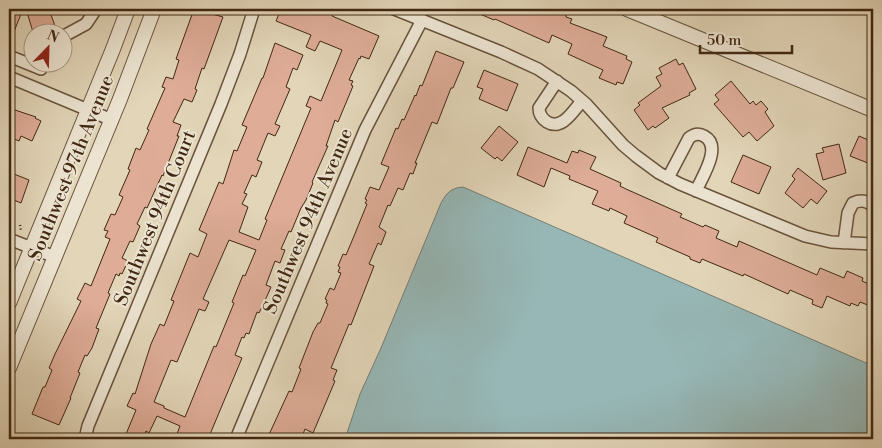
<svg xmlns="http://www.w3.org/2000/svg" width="882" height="448" font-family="'Libre Bodoni',serif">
  <rect width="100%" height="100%" fill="#e2d5b8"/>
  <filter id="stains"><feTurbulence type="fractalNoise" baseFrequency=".004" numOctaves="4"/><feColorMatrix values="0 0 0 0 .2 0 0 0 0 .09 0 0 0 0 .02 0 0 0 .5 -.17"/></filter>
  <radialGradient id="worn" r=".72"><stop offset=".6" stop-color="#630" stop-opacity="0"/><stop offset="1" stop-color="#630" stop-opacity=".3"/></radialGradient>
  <path fill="#96b7b6" stroke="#747e74" d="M463,187L873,366V439H345L360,394L381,348L441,203C447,193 450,188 463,187Z"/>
  <path fill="#deac97" stroke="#412812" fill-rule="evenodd" d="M9,9H23L9,44Z
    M26,9H49L55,26L33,32Z
    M194,9L223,17L204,69L202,68L195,89L197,90L192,102L184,99L173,122L181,125L177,136H179L163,176L162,175L147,208L145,207L137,224L140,226L133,242L130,241L122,258L128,261L122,274L120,273L119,276L116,274L108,293L110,294L96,328L99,329L92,348L87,356L85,355L78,372L80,373L70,398H71L59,425L32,414L43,387H45L52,370L49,368L55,354L81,301L77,299L85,283L91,286L110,239L105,237L108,231L104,230L111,214L115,215L123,197L119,195L130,170L128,169L136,148L140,150L149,130L147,129L165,88L162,87L166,77L173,79L179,60L176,59Z
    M281,9H322L333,14L332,16L379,36L369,59L361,56L360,59L359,58L349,80L353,81L351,85L353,86L338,122L335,120L326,146H328L312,182L313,183L306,200L301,208L291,232L289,231L281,249L285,250L280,263L275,261L266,285L271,287L263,305L259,313L257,312L249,334L246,333L244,338L242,337L235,355L242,358L208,439H175L180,426L157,416L149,433L146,431L143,439H124L136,410L127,406L133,393L135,394L151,344L160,324L164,326L174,301L171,300L190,253L198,257L207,234L199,230L219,182L223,184L234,150L237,151L247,127L242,125L262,78H263L275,43L303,55L297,70L293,68L286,87L290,89L275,124L280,126L275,136L268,133L257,160L262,162L256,177L252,175L244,193L247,194L242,204L248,207L239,232L259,240L267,220L265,219L311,108L306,106L310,96L321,101L342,50L320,41L315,51L306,47L311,35L276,21ZM229,240L256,250L245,276L243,275L232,302L234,303L216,347L214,346L185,417L164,408V406L154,402L171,360L177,362L199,309L205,311L209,302L203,299Z
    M468,9H551L566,15V17L572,19L570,23L607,37L603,46L627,56L626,59L632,62L623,84L617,82L616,85L599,78L603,70L568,54L572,44L552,35L549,43L495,19L494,20Z
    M436,51L464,62L453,88H451L437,124L432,122L415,163H417L413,174L410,173L403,190L398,188L390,206L388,205L379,227L386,232L381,245L378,243L369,264L374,266L351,325L349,324L331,368L337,370L333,380L335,381L313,433L305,429L301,439H267L289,391L292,392L301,369L299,368L313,332L318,323H320L328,304L326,303L327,300L325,299L330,288L334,290L341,273L338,272L340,267L338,266L343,254L346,255L354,236L367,204L365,203L367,200L365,199L370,187L379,190L389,167L381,164L396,128L398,129L402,119L404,120L415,95L416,96L420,85L422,86Z
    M676,59L679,65L683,63L696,89L689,93L690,95L662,108L669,118L655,128L653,126L648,130L634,110L640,105L638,103L661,86L656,77L662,74L659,68Z
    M484,70L518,84L507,111L479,99L483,89L477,87Z
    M731,81L750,104L753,101L756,105L761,101L768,109L765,112L774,126L757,141L749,132L743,137L714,104L719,100L715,95Z
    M9,108L36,117L35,118L41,121L32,141L21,136L19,141L9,137Z
    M499,126L518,142L502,161L497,157L495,159L481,148Z
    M859,136L873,142V165L850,156Z
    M839,144L846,173L823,180L816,154L824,152L822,148Z
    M528,147L567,163L572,151L578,153L579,150L596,157L590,169L621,183L620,186L626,189L682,214L680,217L703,227L705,225L719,231L716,238L737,247L739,241L817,275L820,268L844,278L847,271L863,278L862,281L873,286V307L860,302L858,306L851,303L850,306L827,296L822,308L812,304L813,300L790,290L788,294L744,274L743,276L702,259L700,263L690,259V257L656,242L658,238L624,223L627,216L610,208L609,211L592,204L598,191L569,179L570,176L551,168L544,187L517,175Z
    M743,155L771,167L759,194L731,182Z
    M798,168L827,191L817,204L811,199L803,208L785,193L795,179L792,176Z
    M9,172L29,180L21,203L9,198Z"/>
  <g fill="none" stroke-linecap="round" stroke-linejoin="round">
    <g stroke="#69533c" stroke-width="14">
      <path id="minor" d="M394,9L501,52L538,69L571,91L586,104L623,145L636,156L659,173L680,184L805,236L831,242L873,244
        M62,37L86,24L96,9
        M9,56L41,69
        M9,77L112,120
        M557,81L539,108C539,114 541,118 547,122C562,131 573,111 582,101
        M668,178L689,138C694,134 699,133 704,136C723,146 702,177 696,191
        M9,239L55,257
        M844,243L848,213L853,203C860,200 868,200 873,207
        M85,439L88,426L221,104L240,54L254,9
        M236,439L365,130L422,20"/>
    </g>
    <g stroke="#69533c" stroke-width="16">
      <path id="tertiary" d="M627,9L873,110
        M9,303L113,49L128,9
        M9,368L120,99L154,9"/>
    </g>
    <path stroke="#412812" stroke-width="2.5" stroke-dasharray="1 2.5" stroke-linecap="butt" d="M20,225L21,231"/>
    <use href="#minor" stroke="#ece4d1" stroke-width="11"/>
    <use href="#tertiary" stroke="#ece4d1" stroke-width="14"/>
  </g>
  <g text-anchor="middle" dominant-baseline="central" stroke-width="4" stroke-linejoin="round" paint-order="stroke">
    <g font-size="19" fill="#412812" stroke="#ece4d1">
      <text transform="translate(71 168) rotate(-68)">Southwest 97th Avenue</text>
      <text transform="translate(155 218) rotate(-68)">Southwest 94th Court</text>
      <text transform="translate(308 221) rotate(-67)">Southwest 94th Avenue</text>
    </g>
  </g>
  <rect width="882" height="448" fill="none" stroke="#e2d5b8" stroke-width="30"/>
  <rect x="10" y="10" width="862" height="428" fill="none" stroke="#412812" stroke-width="2.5"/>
  <rect x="15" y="15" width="852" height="418" fill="none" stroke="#412812"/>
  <g transform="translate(48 48) rotate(23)"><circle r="24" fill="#ece4d1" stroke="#a89985"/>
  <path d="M0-4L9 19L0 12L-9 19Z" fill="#8f2418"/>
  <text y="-8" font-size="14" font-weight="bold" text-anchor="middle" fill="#412812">N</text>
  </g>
  <path d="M700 45v8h92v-8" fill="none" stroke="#412812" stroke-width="2.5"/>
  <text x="707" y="45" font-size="15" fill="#412812" stroke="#ece4d1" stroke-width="4" paint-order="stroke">50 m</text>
  <rect width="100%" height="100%" filter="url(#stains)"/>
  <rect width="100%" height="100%" fill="url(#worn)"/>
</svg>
